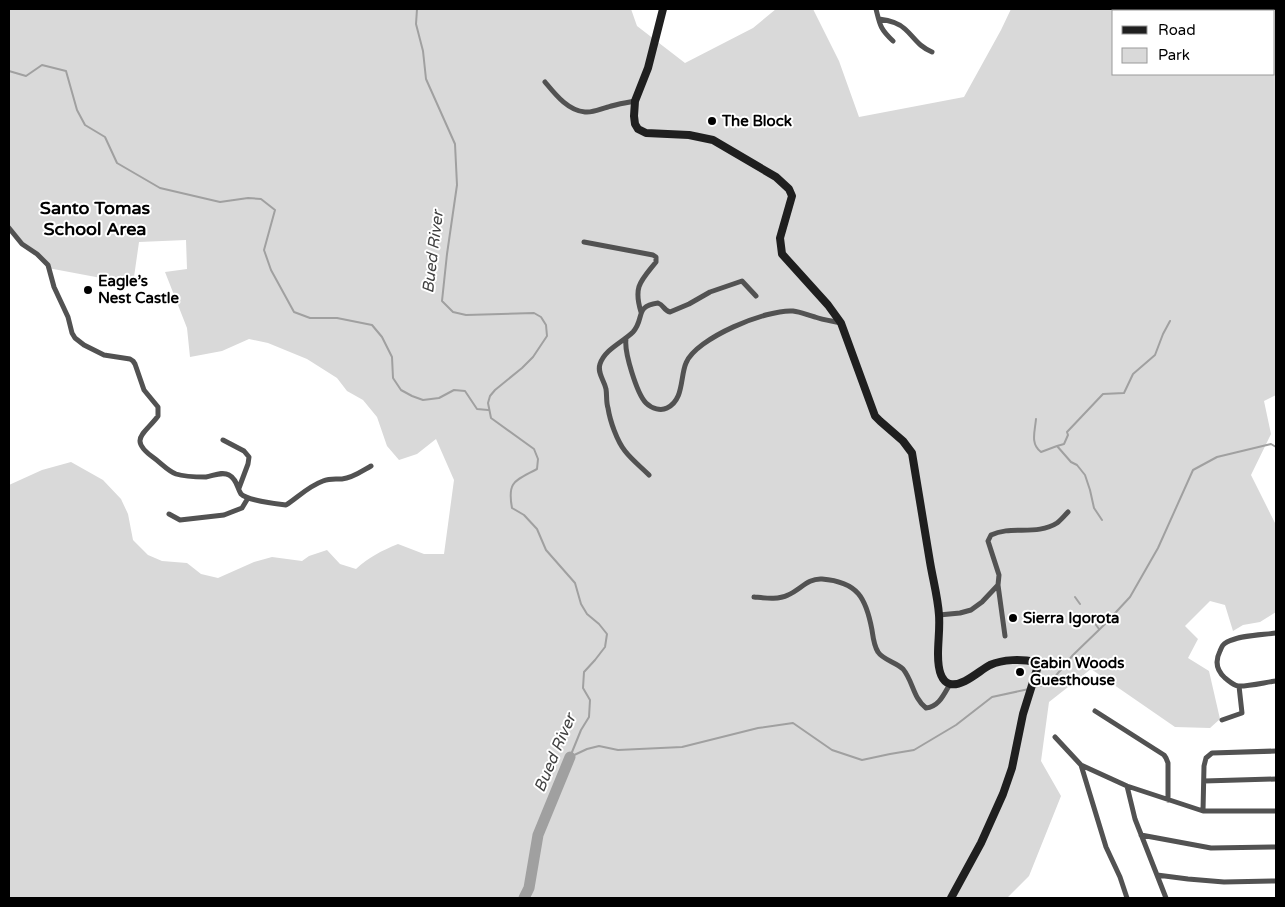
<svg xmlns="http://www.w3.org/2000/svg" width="1285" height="907" font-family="'Varela Round',sans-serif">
  <rect width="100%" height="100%" fill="#fff"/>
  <path fill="#d9d9d9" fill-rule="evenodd" d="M9,9H631L637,26L685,63L753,28L776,9H813L839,61L859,117L964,97L1001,30L1011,9H1276V395L1264,401L1271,434L1251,475L1276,525V612L1260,622L1243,625L1233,631L1225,605L1210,601L1185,626L1198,639L1188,658L1209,671L1220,719L1210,728L1175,727L1091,669L1049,702L1041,761L1061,796L1029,876L1007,898H9V485L42,470L71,462L103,480L121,499L128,514L133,540L148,555L162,561L187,563L201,574L218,578L254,562L272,557L302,561L309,556L327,550L340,564L356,569C369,557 381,551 398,544L424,554H444L454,480L436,439L417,454L399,460L387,446L377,417L363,400L347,391L337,378L307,359L268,343L249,339L222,351L190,357L187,328L165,272L187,269L186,240L139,242L133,284L48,268L9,229ZM1114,11H1274V74H1114Z"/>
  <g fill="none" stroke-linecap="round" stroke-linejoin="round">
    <path stroke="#a0a0a0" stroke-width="2" d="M417,9L416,24L423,51L426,79L455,144L457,185L447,254L442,301L453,312L466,315L534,313L541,317L546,325L547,336L533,357L522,368L495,390L490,396L488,403L491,418L534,449L538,459L537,469C515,481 507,481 512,508L524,515L537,529L546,550L575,583L581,604L587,614L599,624L607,634L605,647L595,660L584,672L583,688L590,700L589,717L581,730L570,757
      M9,71L26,76L42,65L66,71L77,110L85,125L105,137L117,163L160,188L220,202L248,198L261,199L275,210L264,250L271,270L294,312L310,318H337L372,325L382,337L392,357L393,378L401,390L412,396L423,400L439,398L454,390L465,391L477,409L488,410
      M1036,419C1035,431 1030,444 1041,452L1057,446L1071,462L1077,465L1085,475L1090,490L1094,508L1102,520
      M1057,446L1064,444L1068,435L1067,432L1103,394L1124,393L1133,374L1155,355L1163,334L1170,321
      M1075,597L1080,604
      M1093,621L1099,629
      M1034,687L1049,684L1073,655L1104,625L1130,597L1158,548L1193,470L1217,457L1271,444L1276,447
      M570,757L587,749L599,746L618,750L682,747L758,728L793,723L832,750L862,760L890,754L914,750L956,725L992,697L1029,689"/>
    <path stroke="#a0a0a0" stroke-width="11" d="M524,898L529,888L538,835L570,757"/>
    <path stroke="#525252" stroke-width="5" d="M876,9C880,25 880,29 893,41
      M1251,9V11
      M879,19C887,20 899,23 905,29C915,38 918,46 932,52
      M545,82C555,94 568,111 585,112C593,113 600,109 608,107C617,104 626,103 635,101
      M9,228L22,244L37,254L48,265L54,287L68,317L72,333L75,338L84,345L104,355L130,359L133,361L135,364L144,390L158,407V416C145,434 127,439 154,458C161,463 168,471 176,474C185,477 197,477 206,477C213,476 222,471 229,475C237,479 237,488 241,494C247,500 277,504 286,505C298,497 309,486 323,481C330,478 335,479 342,479C353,478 362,471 371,466
      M584,242L653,255L656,257V262C641,281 633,286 641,312
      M626,339C624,352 637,394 646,403C652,409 661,411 667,408C684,400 680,377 686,363C696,338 767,309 793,311C801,312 807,315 815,317C823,320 832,321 841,323
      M223,440L244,451L249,457L248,464L239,488
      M649,475C641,467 632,460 625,451C617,441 610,421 608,408C606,402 607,395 606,389C604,380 597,373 600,364C605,349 623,342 633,332C645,319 634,306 658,303C664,305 664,311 670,312L689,304L710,292L742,281L756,296
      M169,514L180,520L224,515L242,508L248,498
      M998,585L1005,636
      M754,597C765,598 778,600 788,595C800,590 808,578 822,579C858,582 866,598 872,630C873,637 874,646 878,652C883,660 896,662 903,669C913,681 913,698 926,708C939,707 944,694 950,684
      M939,615L960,613L971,610L982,602L998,585L999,575L988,541L991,535C1011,525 1037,536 1057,523C1061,520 1064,516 1068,512
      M1276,633C1261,635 1241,635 1227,642C1223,644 1222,646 1220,651C1215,661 1216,670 1225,678C1229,681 1233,685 1238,686C1246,687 1267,682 1276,681
      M1095,711L1164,755L1166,758L1168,763V800
      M1222,720L1242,713L1239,686
      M1055,737L1081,765L1106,847L1120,877L1127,898
      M1081,765L1127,786L1203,811H1276
      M1204,781L1276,779
      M1127,786L1135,819L1166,898
      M1203,811L1204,766L1206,758L1212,753L1276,751
      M1141,835L1211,848L1276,847
      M1157,875L1188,879L1224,882L1276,881"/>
    <path stroke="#1f1f1f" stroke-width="8" d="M663,9L648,68L635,101L634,116L635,124L638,129L646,133L689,135L713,140L776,177L789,189L792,196L780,238L782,254L828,305L841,323L875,416L880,421L903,441L912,453C918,489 924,526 930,562C933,580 938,598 939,615C940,628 938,641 938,654C938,663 939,681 950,684C963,687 980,670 990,665C1003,659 1022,659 1036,662L1038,666L1023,714L1012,768L1003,794L981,843L951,898"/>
  </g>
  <g fill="#000" stroke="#fff" stroke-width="2">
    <circle cx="712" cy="121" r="5"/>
    <circle cx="88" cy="290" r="5"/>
    <circle cx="1013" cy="618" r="5"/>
    <circle cx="1020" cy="672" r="5"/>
  </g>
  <g text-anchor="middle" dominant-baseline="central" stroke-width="4" stroke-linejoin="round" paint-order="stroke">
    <g font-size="15" font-weight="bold" fill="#000" stroke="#fff" text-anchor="start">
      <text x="722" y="121">The Block</text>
      <text x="98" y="281">Eagle’s<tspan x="98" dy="17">Nest Castle</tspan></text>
      <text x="1023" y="618">Sierra Igorota</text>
      <text x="1030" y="663">Cabin Woods<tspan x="1030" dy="17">Guesthouse</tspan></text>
    </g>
    <g font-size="16" font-style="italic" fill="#414141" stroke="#fff">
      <text transform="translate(433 252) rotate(-83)">Bued River</text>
      <text transform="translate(555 753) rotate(-67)">Bued River</text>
    </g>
    <g font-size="18" font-weight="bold" fill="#000" stroke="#fff">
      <text x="95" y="208">Santo Tomas<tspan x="95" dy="21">School Area</tspan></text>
    </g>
  </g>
  <rect width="1285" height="907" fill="none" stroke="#000000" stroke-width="20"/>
  <rect x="1112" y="10" width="162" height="65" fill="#ffffff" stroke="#999999"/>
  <rect x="1122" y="26" width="25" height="8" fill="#1f1f1f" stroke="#999999"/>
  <text x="1158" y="35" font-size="15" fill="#000000">Road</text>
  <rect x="1122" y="48" width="25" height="15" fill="#d9d9d9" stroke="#999999"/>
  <text x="1158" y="60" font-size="15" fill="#000000">Park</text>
</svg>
